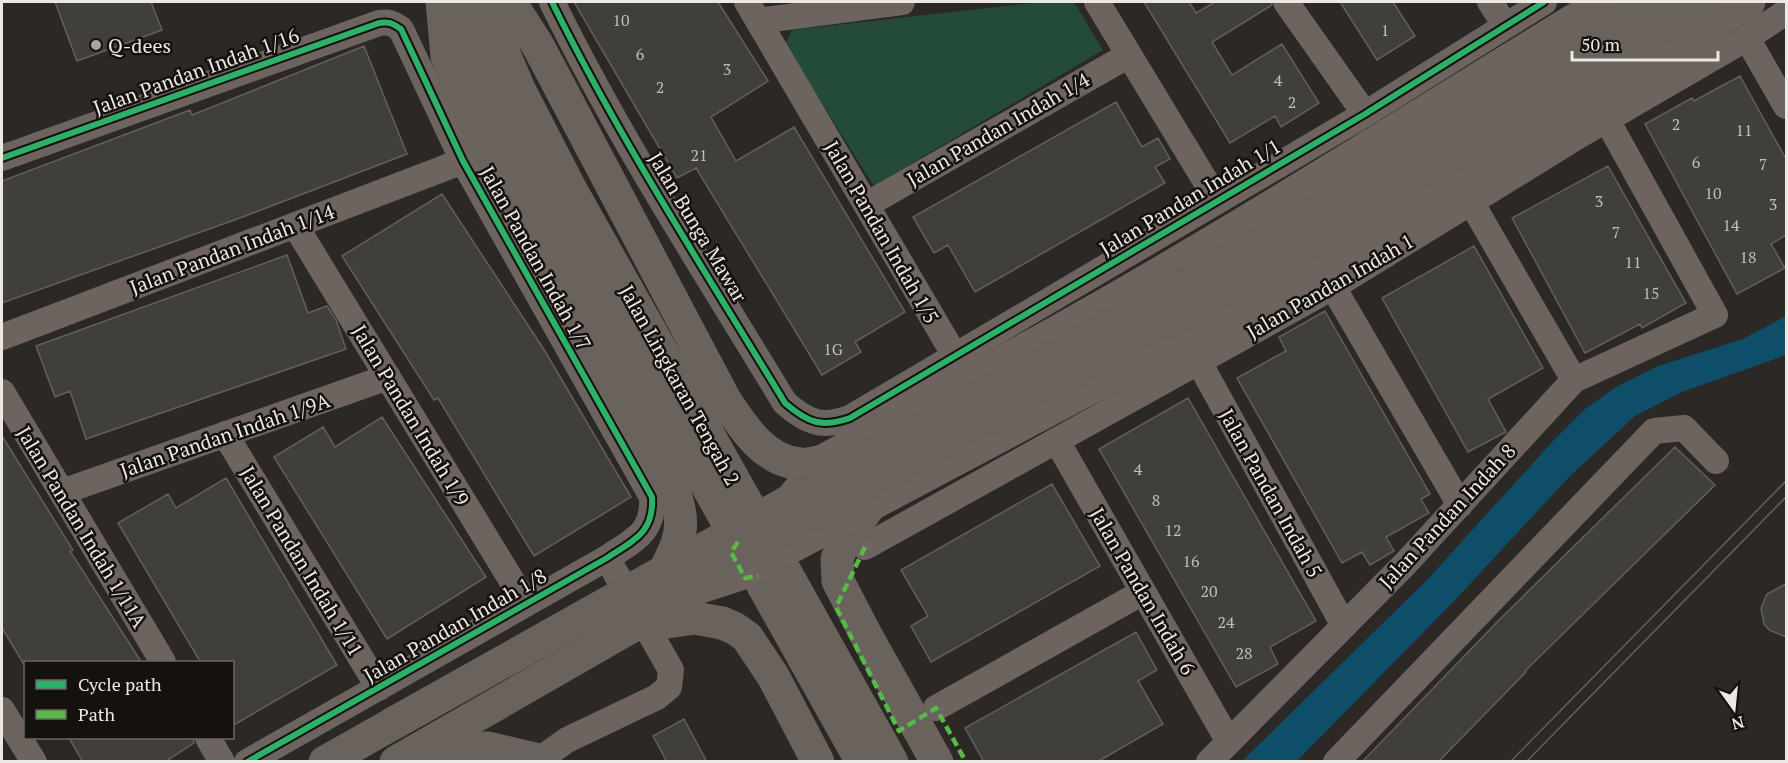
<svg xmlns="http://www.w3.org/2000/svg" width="1788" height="763" font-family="'PT Serif',serif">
  <rect width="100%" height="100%" fill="#2b2825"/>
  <path fill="#234b38" d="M1041,2H1074L1103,50L874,186L785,45L792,30Z"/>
  <path fill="#0f4e68" d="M1786,316V355L1682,392L1635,416L1569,477L1457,598L1297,761H1242L1427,580L1553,441L1585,409L1616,387L1658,366L1743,339Z"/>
  <path fill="#413f3c" stroke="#62605d" stroke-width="1.5" d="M55,2H151L162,30L77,61Z
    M574,2H718L768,81L711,117L736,161L794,127L905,312L855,342L861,352L822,375L696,168L677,178Z
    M1144,2H1189L1196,13L1215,2H1271L1272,5L1212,42L1232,75L1282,44L1319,103L1281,127L1275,116L1230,143Z
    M1340,2H1393L1415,36L1377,60Z
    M364,46L407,154L240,218L2,303V181L190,110L192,115Z
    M1740,76L1786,159V235L1771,244L1785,268L1737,294L1645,124L1692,98L1694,101Z
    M1116,102L1142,147L1158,138L1170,159L1155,167L1165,183L975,292L948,245L934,253L913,217Z
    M1608,166L1686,303L1642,328L1640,324L1585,353L1512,218Z
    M442,194L543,348L631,497L534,556L438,398L434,400L342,256Z
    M1474,246L1543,368L1488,399L1506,432L1468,452L1382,298Z
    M287,255L308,313L327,306L336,320L346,349L86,439L70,391L55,397L36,346Z
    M1325,311L1430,494L1421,499L1429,513L1386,537L1394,551L1370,565L1362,552L1342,563L1237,378L1286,351L1279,337Z
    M1188,398L1316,621L1270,647L1278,664L1236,687L1099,449Z
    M382,417L486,577L387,639L274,457L323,427L335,447Z
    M2,436L73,550L70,551L142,663H23L2,628Z
    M1675,447L1715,485L1525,671L1526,672L1438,762H1362L1500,619Z
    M226,478L337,665L232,726V663H201L118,523L168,494L176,508Z
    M1052,484L1100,566L931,662L911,626L928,616L901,570Z
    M1786,584V637L1769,630L1764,624L1761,608L1767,594Z
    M1136,632L1157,670L1138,681L1163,724L1097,762H984L965,728Z
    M684,719L707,762H667L653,736Z
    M69,738H193L194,743L165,762H83Z"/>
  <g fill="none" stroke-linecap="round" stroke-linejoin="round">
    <path stroke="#6d6460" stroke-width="26" d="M552,2C620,140 705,271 785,403C808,423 822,428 850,418L1365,114L1544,2
      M747,2L955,356
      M1097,2L1217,200
      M1286,2L1365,114
      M1490,2L1505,25
      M758,21L902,2
      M1747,38L1786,106
      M2,158L379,23C389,21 393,24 401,29L463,161L652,497C654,533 634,540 607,558L247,762
      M1471,202L1574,380
      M868,204L1129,55
      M295,225L526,604
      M1333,287L1460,505
      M2,337L463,161
      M1199,362L1343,624
      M2,392L163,662
      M225,434L379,688
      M1057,441L1229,742
      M62,492L388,377
      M865,547L1333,287L1580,135L1747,38L1786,12
      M936,708L1143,592
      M2,710L34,762
      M208,738L222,762
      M540,762L539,760L567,740L657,697L669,687L671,670L607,558
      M1209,762L1405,564L1574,380L1715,315L1607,120
      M1336,762L1654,431L1684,428L1716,461"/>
    <path stroke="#6e645f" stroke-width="33" d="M1028,348C1225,240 1412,118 1604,2
      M1058,405L1224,318L1352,247L1749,2"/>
    <path stroke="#6a625d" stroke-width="33" d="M442,2L447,57L477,128L564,297L664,468C674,490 686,516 678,540C675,551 669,561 665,571
      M454,2L494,99L547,200L862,762
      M482,2L519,89L570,188L892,762
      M510,2L537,44L725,400C743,427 764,461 800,464C807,465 816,462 823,461
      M1035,366L1301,217L1652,2
      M1047,386L1235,285L1314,239
      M871,504L844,541L837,559L838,581L866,635L937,762
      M722,623L734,628L747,637L773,676L818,762
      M325,762L394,723
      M396,762L629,628
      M441,762L468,749L488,748L539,760"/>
    <path stroke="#66625e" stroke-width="1.5" d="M1510,762L1786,481
      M1526,762L1786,497"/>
    <path stroke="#6e645f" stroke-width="33" d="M792,499L823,461L1028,348
      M694,589L740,574L1058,405"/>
    <path stroke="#6a625d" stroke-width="33" d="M1314,239L1700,2
      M646,625L695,618L722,623
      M629,628L694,589L729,560L1047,386
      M394,723L857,463L1035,366"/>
    <path stroke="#58b947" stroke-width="4.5" stroke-dasharray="9 4.5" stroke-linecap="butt" d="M738,542L731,552L745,578L758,576
      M865,547L836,607L899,731L936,708L966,762"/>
    <g stroke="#14110e" stroke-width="10">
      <path id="cycleway" d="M552,2C620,140 705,271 785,403C808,423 822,428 850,418L1365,114L1544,2
        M2,158L379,23C389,21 393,24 401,29L463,161L652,497C654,533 634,540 607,558L247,762"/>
    </g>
    <use href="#cycleway" stroke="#2db169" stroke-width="6"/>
  </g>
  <circle fill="#a8a5a1" stroke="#14110e" stroke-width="2" cx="96" cy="45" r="6"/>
  <g text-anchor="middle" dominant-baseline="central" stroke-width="5" stroke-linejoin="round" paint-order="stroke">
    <g font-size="16" fill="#c1beba">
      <text x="621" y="20">10</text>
      <text x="1385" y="30">1</text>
      <text x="640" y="54">6</text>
      <text x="727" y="69">3</text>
      <text x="1278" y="80">4</text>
      <text x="660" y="87">2</text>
      <text x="1292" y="102">2</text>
      <text x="1676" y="124">2</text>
      <text x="1744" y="130">11</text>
      <text x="699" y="155">21</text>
      <text x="1696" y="162">6</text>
      <text x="1763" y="164">7</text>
      <text x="1713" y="193">10</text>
      <text x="1599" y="201">3</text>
      <text x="1773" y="204">3</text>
      <text x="1731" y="225">14</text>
      <text x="1616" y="232">7</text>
      <text x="1748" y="257">18</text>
      <text x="1633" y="262">11</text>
      <text x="1651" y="293">15</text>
      <text x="833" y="349">1G</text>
      <text x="1138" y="469">4</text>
      <text x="1156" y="500">8</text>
      <text x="1173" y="530">12</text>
      <text x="1191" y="561">16</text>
      <text x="1209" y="591">20</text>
      <text x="1226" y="622">24</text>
      <text x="1244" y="653">28</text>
    </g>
    <g font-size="20" fill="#ece9e4" stroke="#14110e" text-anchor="start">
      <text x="108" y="45">Q-dees</text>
    </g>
    <g font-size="20" fill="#ece9e4" stroke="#14110e">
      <text transform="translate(196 71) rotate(-20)">Jalan Pandan Indah 1/16</text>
      <text transform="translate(998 129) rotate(-30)">Jalan Pandan Indah 1/4</text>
      <text transform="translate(1190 197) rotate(-31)">Jalan Pandan Indah 1/1</text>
      <text transform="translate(698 227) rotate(59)">Jalan Bunga Mawar</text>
      <text transform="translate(882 232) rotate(60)">Jalan Pandan Indah 1/5</text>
      <text transform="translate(232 249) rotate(-21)">Jalan Pandan Indah 1/14</text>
      <text transform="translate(536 258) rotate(61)">Jalan Pandan Indah 1/7</text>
      <text transform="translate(1330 286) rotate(-30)">Jalan Pandan Indah 1</text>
      <text transform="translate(680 385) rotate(61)">Jalan Lingkaran Tengah 2</text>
      <text transform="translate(411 415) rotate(59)">Jalan Pandan Indah 1/9</text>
      <text transform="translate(225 435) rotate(-19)">Jalan Pandan Indah 1/9A</text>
      <text transform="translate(1271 493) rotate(61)">Jalan Pandan Indah 5</text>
      <text transform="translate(1447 516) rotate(-47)">Jalan Pandan Indah 8</text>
      <text transform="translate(82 527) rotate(59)">Jalan Pandan Indah 1/11A</text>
      <text transform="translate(302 561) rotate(59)">Jalan Pandan Indah 1/11</text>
      <text transform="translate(1143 591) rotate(60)">Jalan Pandan Indah 6</text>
      <text transform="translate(455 625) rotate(-30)">Jalan Pandan Indah 1/8</text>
    </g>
  </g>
  <rect width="1788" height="763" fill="none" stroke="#ece9e4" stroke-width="6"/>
  <rect x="24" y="661" width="210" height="78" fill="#14110e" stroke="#6a6764" stroke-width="1.5"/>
  <rect x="36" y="680" width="30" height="9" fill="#2db169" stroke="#6a6764" stroke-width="1.5"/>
  <text x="78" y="691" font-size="18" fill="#ece9e4">Cycle path</text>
  <rect x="36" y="710" width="30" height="9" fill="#58b947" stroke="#6a6764" stroke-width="1.5"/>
  <text x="78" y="721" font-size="18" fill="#ece9e4">Path</text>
  <g transform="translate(1734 709) rotate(165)" stroke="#14110e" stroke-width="4.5" paint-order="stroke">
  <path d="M0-4.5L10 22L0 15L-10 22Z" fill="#ece9e4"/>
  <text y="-9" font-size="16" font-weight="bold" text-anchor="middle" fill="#ece9e4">N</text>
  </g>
  <path d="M1572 51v9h146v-9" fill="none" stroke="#ece9e4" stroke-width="3"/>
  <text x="1581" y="51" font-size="18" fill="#ece9e4" stroke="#14110e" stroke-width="4.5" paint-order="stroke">50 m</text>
</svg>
